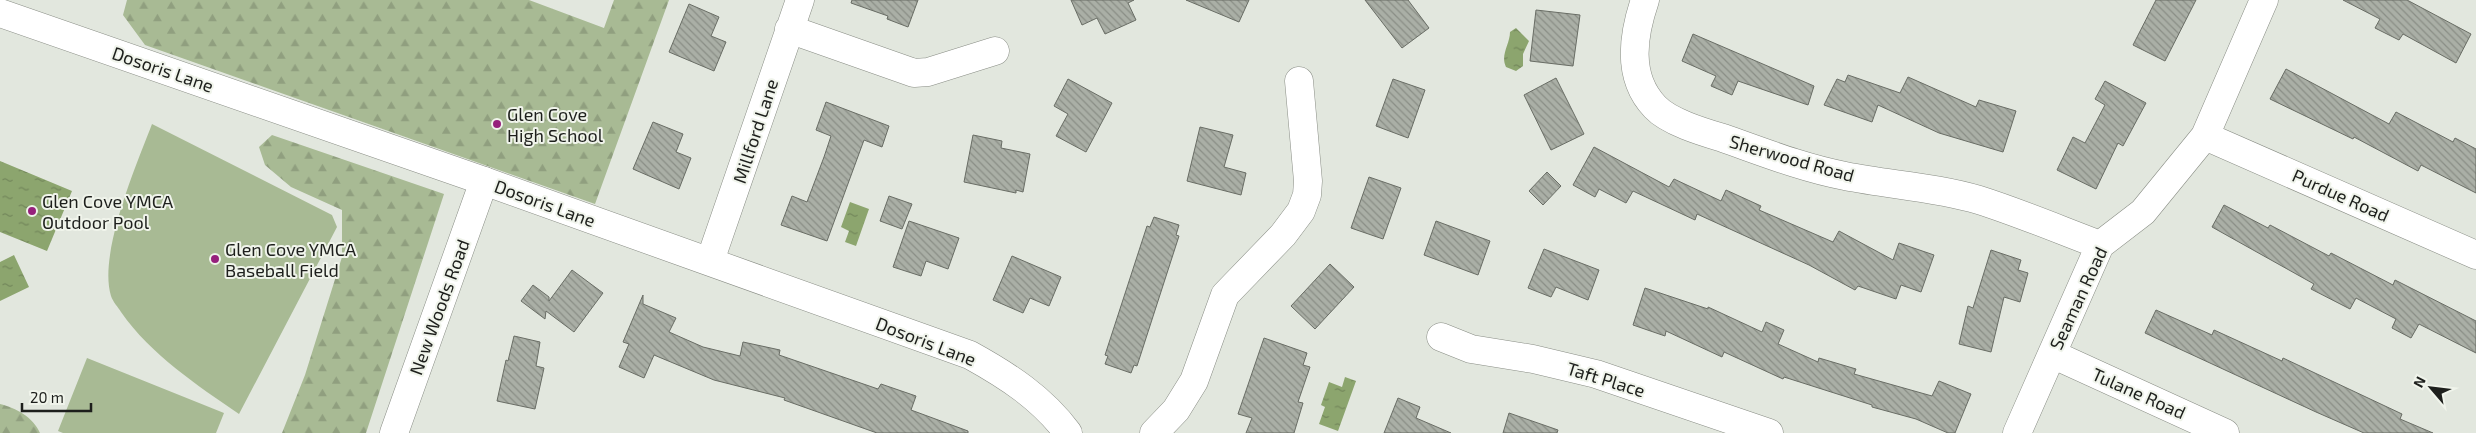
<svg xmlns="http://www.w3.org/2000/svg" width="2476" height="433" font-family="'Exo 2',sans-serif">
  <defs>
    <pattern id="forest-firs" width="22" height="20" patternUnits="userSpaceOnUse" patternTransform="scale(1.25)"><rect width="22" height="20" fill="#a8ba94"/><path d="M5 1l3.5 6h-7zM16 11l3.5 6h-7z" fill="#909f7f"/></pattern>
    <pattern id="water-ripples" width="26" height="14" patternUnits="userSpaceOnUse" patternTransform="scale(1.25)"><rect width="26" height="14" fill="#8ca56e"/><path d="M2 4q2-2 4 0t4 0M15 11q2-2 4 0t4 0" fill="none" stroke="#72865a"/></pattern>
    <pattern id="building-back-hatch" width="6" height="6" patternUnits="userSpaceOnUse" patternTransform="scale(1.25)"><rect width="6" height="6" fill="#aaafa6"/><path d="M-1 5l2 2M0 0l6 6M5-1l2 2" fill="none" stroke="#8a8e86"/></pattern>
  </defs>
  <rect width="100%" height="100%" fill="#e2e7de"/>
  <path fill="url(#forest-firs)" d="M127,0H529L604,28L614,0H669L595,204L145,45L123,15Z
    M272,135L444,194L366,433H282L305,375L342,257V210L291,187L265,165L259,147Z
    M0,404C16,408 33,417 40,433H0Z"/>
  <path fill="#a8ba94" d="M152,124L332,215L337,227L239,414C197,385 151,355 121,312C118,307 113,302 111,296C98,254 136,166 152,124Z
    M87,358L224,413L216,433H63L58,431Z"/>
  <path fill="url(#water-ripples)" d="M1516,28L1529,41L1523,54V66L1516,71L1506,67C1500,55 1510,44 1510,32Z
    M0,161L72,191L47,251L0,232Z
    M850,202L869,209L856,246L845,242L849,231L841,227Z
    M14,255L29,287L0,301V262Z
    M1345,377L1356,381L1338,431L1319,424L1325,407L1321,405L1329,382L1342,387Z"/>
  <path fill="url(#building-back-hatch)" stroke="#696d65" d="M852,0H918L908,27L887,19L888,16L851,3Z
    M1071,0H1134L1128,3L1136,20L1105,34L1097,18L1082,25Z
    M1186,0H1249L1239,22Z
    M1365,0H1408L1429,28L1402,48Z
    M2156,0H2196L2165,61L2133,45Z
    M2343,0H2407L2471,34L2456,63L2403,34L2399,40L2375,28L2380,19Z
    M689,4L719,17L711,36L726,42L714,71L669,52Z
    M1536,10L1580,15L1573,66L1530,61Z
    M1693,34L1814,86L1808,105L1738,81L1732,95L1711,86L1716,76L1682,61Z
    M2286,69L2389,124L2396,112L2453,142L2455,138L2476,149V193L2421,165L2418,171L2354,137L2353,139L2270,99Z
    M1848,75L1900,93L1908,77L1976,107L1979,100L2016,111L2003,152L1939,133L1878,105L1872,122L1824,105L1837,79L1845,82Z
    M1556,78L1584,134L1551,150L1524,95Z
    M1068,79L1112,103L1086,152L1056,136L1068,114L1054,106Z
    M1393,79L1425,90L1408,138L1376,126Z
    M2105,81L2146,103L2123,146L2118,143L2096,189L2057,170L2073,137L2085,143L2105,105L2095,99Z
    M826,102L889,126L882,147L864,140L827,241L781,225L792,196L807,202L824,157L831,136L816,130Z
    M653,122L683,134L676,152L691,158L679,189L633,169Z
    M1200,127L1233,135L1224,167L1246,173L1241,195L1187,181Z
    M973,135L1002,141L1001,148L1030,154L1023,192L1016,190V193L964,182Z
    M1594,147L1669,187L1674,179L1721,201L1726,190L1761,206L1759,210L1833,242L1839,231L1893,260L1899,243L1934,255L1921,292L1901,285L1896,299L1858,286L1855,290L1809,265L1697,214L1695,220L1633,191L1626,203L1599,189L1595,197L1573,185Z
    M1547,172L1561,186L1543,205L1529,191Z
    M1369,177L1401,188L1383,239L1351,228Z
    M889,196L912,204L902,229L880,221Z
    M2224,205L2268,228L2270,225L2329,256L2331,253L2393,285L2395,280L2476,321V353L2419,324L2411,338L2392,328L2396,319L2356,298L2350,309L2311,289L2314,284L2212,227Z
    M1154,217L1179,225L1176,235L1179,236L1137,366L1134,365L1131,373L1105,364L1108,356L1105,355L1147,226L1150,227Z
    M909,221L959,238L948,269L926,261L921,276L893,267Z
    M1436,221L1490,241L1478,275L1424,255Z
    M1544,249L1599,270L1588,300L1556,287L1551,297L1528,288Z
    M1991,250L2021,260L2018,270L2028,273L2020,302L2004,297L1991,352L1959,344L1968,306L1973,308Z
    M1012,256L1061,277L1049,306L1030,298L1023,313L993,300Z
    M1330,264L1354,287L1315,329L1291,306Z
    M572,270L603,293L574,332L546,311L545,319L521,301L533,285L549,297V301Z
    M1645,288L1708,309V307L1762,332L1766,322L1784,330L1778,344L1818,362L1819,358L1856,369L1854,374L1932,396L1939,381L1971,394L1955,433H1948L1916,419L1872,407V405L1784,377L1783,379L1724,352L1722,357L1666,331L1665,336L1633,325Z
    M643,295V304L676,318L669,332L703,347L740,356L743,342L780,350L779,355L878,389L881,384L916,396L911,410L968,431V433H877L784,400L785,398L714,380L654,355L644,378L619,367L629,344L623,342Z
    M2156,310L2212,335L2214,330L2282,361L2283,358L2402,414L2400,419L2433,433H2364L2316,412L2145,333Z
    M514,336L540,342L536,366L544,368L535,409L497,401L506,360L508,361Z
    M1264,338L1307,353L1303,365L1310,367L1298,402L1303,403L1294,433H1246L1252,418L1238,414Z
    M1398,398L1420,407L1416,418L1451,433H1384Z
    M1509,413L1558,430L1557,433H1503Z"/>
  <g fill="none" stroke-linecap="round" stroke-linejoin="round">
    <g stroke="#898d85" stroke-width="29">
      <path id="street" d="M1645,0C1633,35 1626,77 1655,107C1669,122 1703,132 1723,138C1763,152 1803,168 1845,176C1890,185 1935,187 1979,200C2020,213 2060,230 2100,245
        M789,29L914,73L928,72L995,51
        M2205,136L2476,255
        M710,261L800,0
        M1441,337L1471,349L1533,359L1596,374L1769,433
        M2052,354L2225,433
        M394,433L484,181
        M1154,433L1176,410L1194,381L1225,295L1283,235L1301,211L1307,195L1308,181L1299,81
        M2017,433L2100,245L2143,212L2205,136L2264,0"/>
    </g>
    <g stroke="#898d85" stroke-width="29">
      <path id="secondary" d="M0,13L484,181L970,355C1008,376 1042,398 1068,433"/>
    </g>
    <use href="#street" stroke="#fff" stroke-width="28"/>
    <use href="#secondary" stroke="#fff" stroke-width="28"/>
  </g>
  <g fill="#96207c" stroke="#f0f4eb" stroke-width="2">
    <circle cx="497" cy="124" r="5"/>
    <circle cx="32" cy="211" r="5"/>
    <circle cx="215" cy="259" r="5"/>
  </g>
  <g text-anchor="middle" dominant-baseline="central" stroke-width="4" stroke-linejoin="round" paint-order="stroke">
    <g font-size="18" fill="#1d1f1c" stroke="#f0f4eb">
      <text transform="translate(163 69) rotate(19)">Dosoris Lane</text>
      <text transform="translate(755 131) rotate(-72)">Millford Lane</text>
      <text transform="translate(1792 158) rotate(16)">Sherwood Road</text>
      <text transform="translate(2341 195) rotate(24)">Purdue Road</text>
      <text transform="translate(545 203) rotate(20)">Dosoris Lane</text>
      <text transform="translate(2078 298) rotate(-65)">Seaman Road</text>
      <text transform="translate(439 307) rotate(-70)">New Woods Road</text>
      <text transform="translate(926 341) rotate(21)">Dosoris Lane</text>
      <text transform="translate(1606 379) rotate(17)">Taft Place</text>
      <text transform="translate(2139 393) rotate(24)">Tulane Road</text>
    </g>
    <g font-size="18" fill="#1d1f1c" stroke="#f0f4eb" text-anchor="start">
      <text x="507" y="114">Glen Cove<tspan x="507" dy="21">High School</tspan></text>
      <text x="42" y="201">Glen Cove YMCA<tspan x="42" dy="21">Outdoor Pool</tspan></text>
      <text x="225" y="249">Glen Cove YMCA<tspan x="225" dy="21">Baseball Field</tspan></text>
    </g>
  </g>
  <g transform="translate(2431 388) rotate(298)" stroke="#f0f4eb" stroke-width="4" paint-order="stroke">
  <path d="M0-4L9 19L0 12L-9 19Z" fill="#1d1f1c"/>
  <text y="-8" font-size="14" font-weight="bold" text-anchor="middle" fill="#1d1f1c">N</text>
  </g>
  <path d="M22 403v8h69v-8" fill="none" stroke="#1d1f1c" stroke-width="2.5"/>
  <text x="30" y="403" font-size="15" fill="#1d1f1c" stroke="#f0f4eb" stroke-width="4" paint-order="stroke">20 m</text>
</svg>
